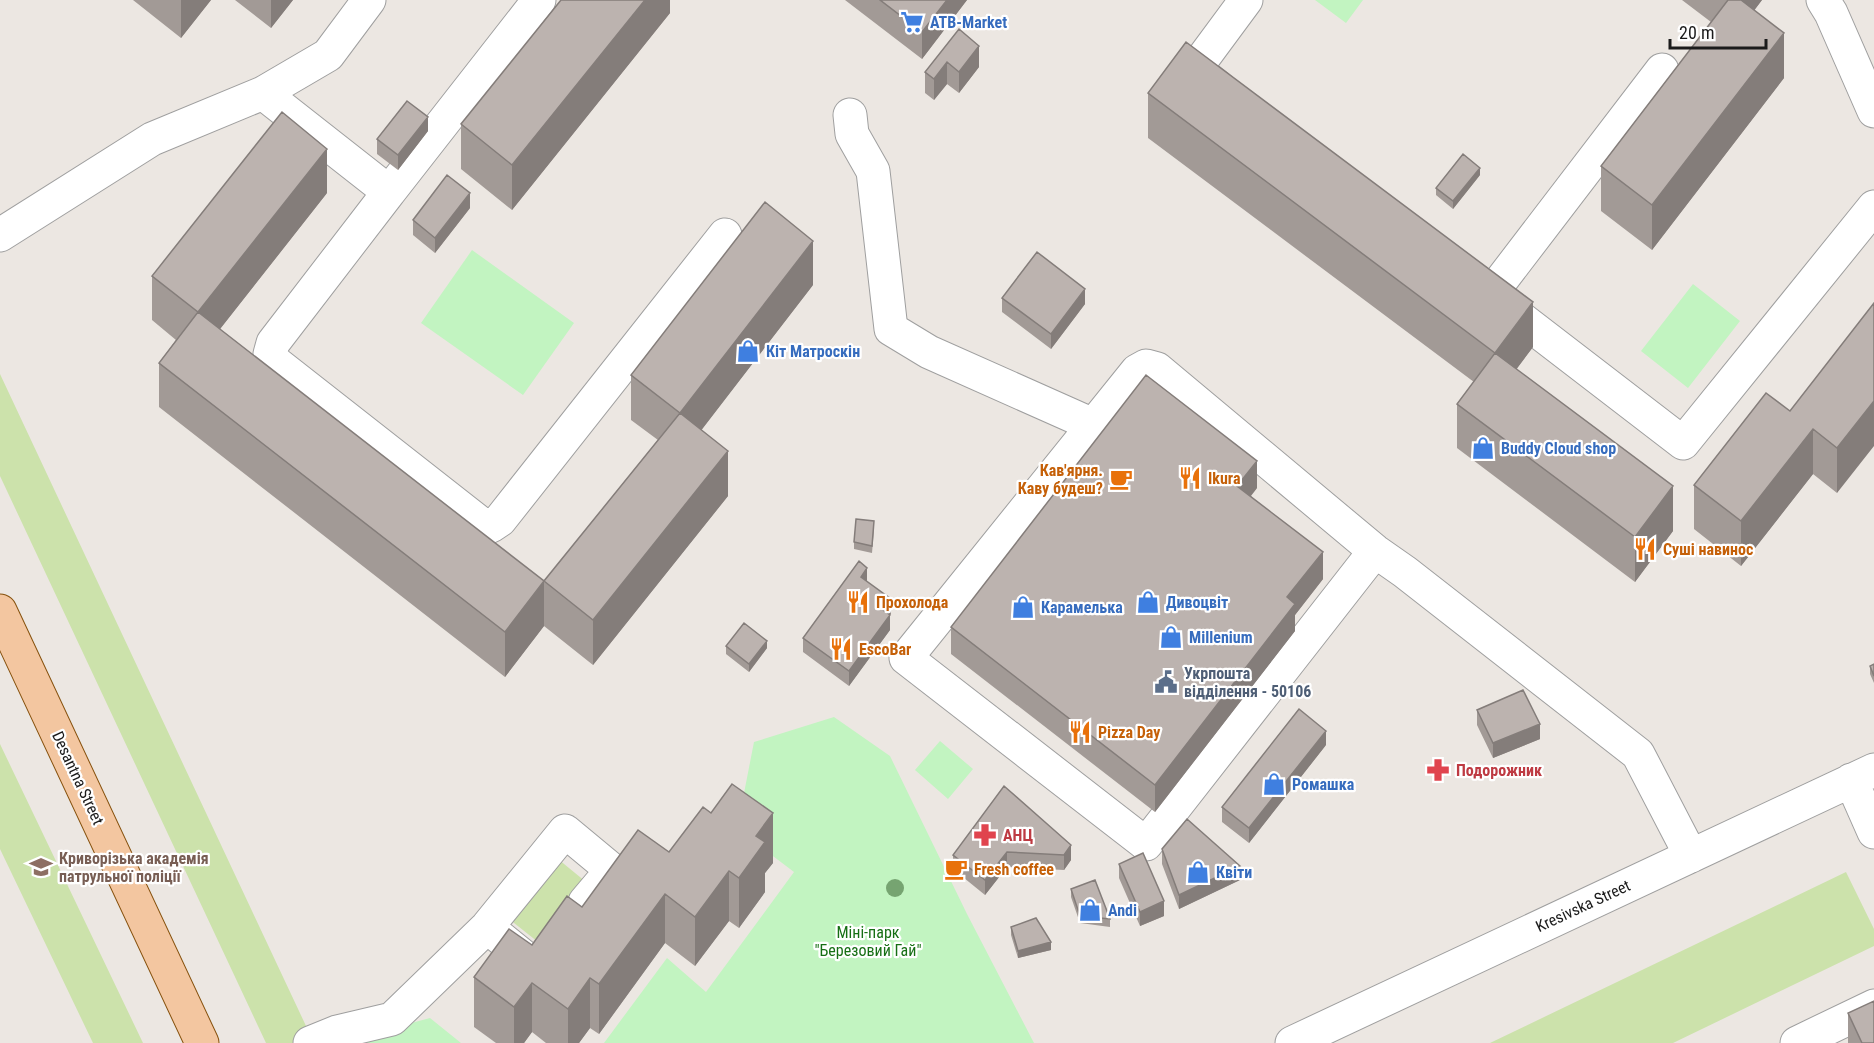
<svg xmlns="http://www.w3.org/2000/svg" width="1874" height="1043" font-family="'Roboto Condensed',sans-serif">
  <rect width="100%" height="100%" fill="#ece7e2"/>
  <path fill="#cce2ab" d="M0,374L314,1043H266L0,476Z
    M0,744L143,1043H93L0,849Z
    M558,859L586,882L538,942L509,919Z
    M1846,872L1874,929V946L1673,1043H1490Z"/>
  <path fill="#c2f4c1" d="M1315,0H1363L1346,23Z
    M472,250L574,323L523,395L421,323Z
    M1693,284L1740,321L1688,388L1641,351Z
    M834,717L890,756L967,914L1034,1043H604L667,958L706,992L794,872L737,829L754,742Z
    M940,741L973,769L948,799L915,770Z
    M430,1018L461,1043H341L348,1040Z"/>
  <g fill="none" stroke-linecap="round" stroke-linejoin="round">
    <g stroke="#9f9f9f" stroke-width="35">
      <path id="minor" d="M1823,0L1831,13L1874,111
        M1218,87L1195,69L1246,0
        M263,93L389,192L273,343L270,354L276,363L480,523L491,526L500,520L725,235
        M850,115L852,134L873,171L891,329L929,352L1093,425
        M389,192L539,0
        M0,235L152,139L263,93L328,55L369,0
        M1490,295L1662,70
        M1497,300L1683,443L1874,207
        M1375,551L1146,844L906,658L1137,371L1146,366L1157,369L1375,551L1405,572L1638,754L1691,856
        M1851,780L1874,832
        M487,927L534,965L536,963
        M310,1043L337,1032L392,1019L487,927L565,831L612,870L585,902
        M1292,1043L1874,770
        M1797,1043L1874,1006"/>
    </g>
    <g stroke="#86510d" stroke-width="35">
      <path id="major" d="M0,611L202,1043"/>
    </g>
    <use href="#minor" stroke="#fff" stroke-width="33"/>
    <use href="#major" stroke="#f3c6a0" stroke-width="33"/>
  </g>
  <circle fill="#76a471" cx="895" cy="888" r="9"/>
  <path fill="#a29a96" d="M133,0H211L181,38Z
    M235,0H293L271,28Z
    M670,0V13L512,210L461,169V124Z
    M845,0H967L922,59Z
    M1682,0H1762L1754,10L1784,78L1652,250L1601,211V166L1711,22Z
    M979,46V67L959,93L947,84L934,100L925,93V72Z
    M1148,93L1533,347L1516,369L1673,531L1635,582L1457,448V404L1474,382L1148,138Z
    M428,131L398,170L377,154V139Z
    M1480,175L1453,209L1436,195V188Z
    M327,193L220,329L544,626L505,677L159,407V363L176,340L152,320V276Z
    M470,208L435,253L413,235V220Z
    M813,285L701,430L728,496L593,665L544,626V581L658,440L631,420V375Z
    M1002,298L1085,304L1051,349L1002,312Z
    M1874,303L1837,493L1813,474L1741,566L1694,529V485L1790,411Z
    M1257,488L1251,496L1323,579L1295,615V631L1155,812L951,654V627Z
    M874,529L872,553L854,549V542Z
    M891,613L890,615V630L849,686L803,652V638Z
    M726,646L767,648L749,672L726,654Z
    M1874,664V683L1870,674V666Z
    M1477,710L1540,739L1493,758L1477,725Z
    M1326,745L1249,843L1222,822V807Z
    M1004,786L1071,860L1064,870L1007,867L985,895L953,869V855Z
    M1162,849L1240,880L1179,909L1162,864Z
    M669,852L773,863L765,873V892L739,928L729,921L695,966L665,943L599,1034L590,1028L579,1043H546L532,1032L524,1043H496L474,1027V977L532,945L582,907Z
    M1119,864L1164,916L1140,926L1119,878Z
    M1071,889L1110,919V927L1080,923L1071,897Z
    M1011,927L1051,950L1018,958L1011,935Z
    M1848,1013L1874,1043H1848Z"/>
  <path fill="#847d7a" d="M181,0H211L181,38Z
    M271,0H293L271,28Z
    M645,0H670V13L512,210V165Z
    M947,0H967L922,59V32Z
    M1733,0H1762L1733,39Z
    M1784,33V78L1652,250V205Z
    M979,46V67L959,93V72Z
    M947,62V84L934,100V79Z
    M428,117V131L398,170V155Z
    M327,149V193L198,357V312Z
    M1480,168V175L1453,209V201Z
    M470,193V208L435,253V238Z
    M813,241V285L680,458V413Z
    M1085,289V304L1051,349V334Z
    M1533,302V347L1495,398V353Z
    M1874,401V446L1837,493V448Z
    M1813,429V474L1741,566V521Z
    M728,451V496L593,665V620Z
    M1257,461V488L1237,513V486Z
    M1673,486V531L1635,582V537Z
    M1323,552V579L1295,615V631L1155,812V785L1287,597Z
    M867,568V582L861,577Z
    M544,581V626L505,677V632Z
    M891,599V613L886,621L890,615V630L849,686V671L883,610Z
    M767,641V648L749,672V664Z
    M1540,724V739L1493,758V743Z
    M1326,731V745L1249,843V828Z
    M773,813V863L765,873V892L739,928V878L756,836Z
    M1071,845V860L1064,870V855Z
    M1007,852V867L985,895V880Z
    M1240,866V880L1179,909V895Z
    M729,871V921L695,966V917Z
    M665,894V943L599,1034V984Z
    M1164,901V916L1140,926V912Z
    M1051,942V950L1018,958V951Z
    M590,978V1028L579,1043H568V1009Z
    M532,983V1032L524,1043H514V1007Z"/>
  <path fill="#bcb3af" stroke="#847d7a" stroke-width="1.5" d="M561,0H645L512,165L461,124Z
    M880,0H947L922,32Z
    M1728,0H1741L1784,33L1652,205L1601,166Z
    M959,29L979,46L959,72L947,62L934,79L925,72Z
    M1186,42L1533,302L1495,353L1148,93Z
    M407,101L428,117L398,155L377,139Z
    M282,112L327,149L198,312L152,276Z
    M1463,154L1480,168L1453,201L1436,188Z
    M447,175L470,193L435,238L413,220Z
    M765,202L813,241L680,413L631,375Z
    M1037,252L1085,289L1051,334L1002,298Z
    M1874,303V401L1837,448L1813,429L1741,521L1694,485L1766,393L1790,411Z
    M198,312L544,581L505,632L159,363Z
    M1495,353L1673,486L1635,537L1457,404Z
    M1146,375L1257,461L1237,486L1323,552L1287,597L1295,604L1155,785L951,627Z
    M680,413L728,451L593,620L544,581Z
    M856,519L874,521L872,546L854,542Z
    M859,561L867,568L861,577L891,599L883,610L890,615L849,671L803,638Z
    M744,623L767,641L749,664L726,646Z
    M1874,664V676L1870,666Z
    M1523,690L1540,724L1493,743L1477,710Z
    M1299,709L1326,731L1249,828L1222,807Z
    M732,784L773,813L756,836L765,842L739,878L729,871L695,917L665,894L599,984L590,978L568,1009L532,983L514,1007L474,977L509,929L532,945L567,896L582,907L638,830L669,852L703,807L711,813Z
    M1004,786L1071,845L1064,855L1007,852L985,880L953,855Z
    M1187,819L1240,866L1179,895L1162,849Z
    M1143,853L1164,901L1140,912L1119,864Z
    M1095,880L1110,919L1080,916L1071,889Z
    M1036,918L1051,942L1018,951L1011,927Z
    M1874,1001V1043H1862L1848,1013Z"/>
  <defs>
    <g id="supermarket-bare" transform="scale(1.8)"><path d="M-6-5.5h2.5l.6 2H6L4.5 2H-2.5L-4.4-4H-6ZM-1.5 3.2a1.3 1.3 0 1 0 .1 0ZM3 3.2a1.3 1.3 0 1 0 .1 0Z" fill="#3f7fe0" stroke="#fff" stroke-width="2.5" paint-order="stroke"/></g>
    <g id="shop-bare" transform="scale(1.8)"><path d="M-5-2.5h2.3a2.7 3.5 0 0 1 5.4 0H5L5.5 6h-11ZM-1.5-2.5h3a1.5 2.3 0 0 0-3 0Z" fill="#3f7fe0" stroke="#fff" stroke-width="2.5" paint-order="stroke"/></g>
    <g id="restaurant-bare" transform="scale(1.8)"><path d="M-5-6h1v4h1v-4h1v4h1v-4h1v5L-1.5 .5V6h-2V.5L-5-1ZM5-6V6H3V1.5H1.5Q1.5-4 5-6Z" fill="#e8710a" stroke="#fff" stroke-width="2.5" paint-order="stroke"/></g>
    <g id="cafe-bare" transform="scale(1.8)"><path d="M-5.5-4.5H6V0H3Q3 3.5 0 3.5H-2.5Q-5.5 3.5-5.5 0ZM3-3.2v2h1.7v-2ZM-6 4.5H4V6H-6Z" fill="#e8710a" stroke="#fff" stroke-width="2.5" paint-order="stroke"/></g>
    <g id="civic-bare" transform="scale(1.8)"><path d="M-.6-6.5H3V-4.5H.6V-3L4-1V1h2V6H-6V1h2V-1L-.6-3ZM-1.2 2.5V6h2.4V2.5Z" fill="#5c6f8a" stroke="#fff" stroke-width="2.5" paint-order="stroke"/></g>
    <g id="pharmacy-bare" transform="scale(1.8)"><path d="M-2-6h4v4h4v4h-4v4h-4v-4h-4v-4h4Z" fill="#e0444e" stroke="#fff" stroke-width="2.5" paint-order="stroke"/></g>
    <g id="university-bare" transform="scale(1.8)"><path d="M0-5L7-2L0 1L-7-2ZM-4 1L0 2.5L4 1V4Q0 6-4 4Z" fill="#8d6e63" stroke="#fff" stroke-width="2.5" paint-order="stroke"/></g>
  </defs>
  <g fill-rule="evenodd">
    <use href="#supermarket-bare" x="912" y="22"/>
    <use href="#shop-bare" x="748" y="351"/>
    <use href="#shop-bare" x="1483" y="448"/>
    <use href="#restaurant-bare" x="1190" y="478"/>
    <use href="#cafe-bare" x="1121" y="479"/>
    <use href="#restaurant-bare" x="1645" y="549"/>
    <use href="#restaurant-bare" x="858" y="602"/>
    <use href="#shop-bare" x="1148" y="602"/>
    <use href="#shop-bare" x="1023" y="607"/>
    <use href="#shop-bare" x="1171" y="637"/>
    <use href="#restaurant-bare" x="841" y="649"/>
    <use href="#civic-bare" x="1166" y="682"/>
    <use href="#restaurant-bare" x="1080" y="732"/>
    <use href="#pharmacy-bare" x="1438" y="770"/>
    <use href="#shop-bare" x="1274" y="784"/>
    <use href="#pharmacy-bare" x="985" y="835"/>
    <use href="#university-bare" x="41" y="867"/>
    <use href="#cafe-bare" x="956" y="869"/>
    <use href="#shop-bare" x="1198" y="872"/>
    <use href="#shop-bare" x="1090" y="910"/>
  </g>
  <g text-anchor="middle" dominant-baseline="central" stroke-width="4.5" stroke-linejoin="round" paint-order="stroke">
    <g font-size="16" font-weight="bold" fill="#366cbe" stroke="#fff" text-anchor="start">
      <text x="930" y="22">ATB-Market</text>
      <text x="766" y="351">Кiт Матроскін</text>
      <text x="1501" y="448">Buddy Cloud shop</text>
      <text x="1166" y="602">Дивоцвіт</text>
      <text x="1041" y="607">Карамелька</text>
      <text x="1189" y="637">Millenium</text>
      <text x="1292" y="784">Ромашка</text>
      <text x="1216" y="872">Квіти</text>
      <text x="1108" y="910">Andi</text>
    </g>
    <g font-size="16" font-weight="bold" fill="#c56008" stroke="#fff" text-anchor="start">
      <text x="1103" y="470" text-anchor="end">Кав'ярня.<tspan x="1103" dy="18">Каву будеш?</tspan></text>
      <text x="1208" y="478">Ikura</text>
      <text x="1663" y="549">Суші навинос</text>
      <text x="876" y="602">Прохолода</text>
      <text x="859" y="649">EscoBar</text>
      <text x="1098" y="732">Pizza Day</text>
      <text x="974" y="869">Fresh coffee</text>
    </g>
    <g font-size="16" font-weight="bold" fill="#4e5e75" stroke="#fff" text-anchor="start">
      <text x="1184" y="673">Укрпошта<tspan x="1184" dy="18">відділення - 50106</tspan></text>
    </g>
    <g font-size="16" font-weight="bold" fill="#be3a42" stroke="#fff" text-anchor="start">
      <text x="1456" y="770">Подорожник</text>
      <text x="1003" y="835">АНЦ</text>
    </g>
    <g font-size="16" fill="#1b1b1b" stroke="#fff">
      <text transform="translate(78 778) rotate(65)">Desantna Street</text>
      <text transform="translate(1583 906) rotate(-25)">Kresivska Street</text>
    </g>
    <g font-size="16" font-weight="bold" fill="#785e54" stroke="#fff" text-anchor="start">
      <text x="59" y="858">Криворізька академія<tspan x="59" dy="18">патрульної поліції</tspan></text>
    </g>
    <g font-size="16" fill="#166e14" stroke="#fff">
      <text x="868" y="932">Міні-парк<tspan x="868" dy="18">"Березовий Гай"</tspan></text>
    </g>
  </g>
  <path d="M1670 39v9h96v-9" fill="none" stroke="#1b1b1b" stroke-width="3"/>
  <text x="1679" y="39" font-size="18" fill="#1b1b1b" stroke="#ffffff" stroke-width="4.5" paint-order="stroke">20 m</text>
</svg>
